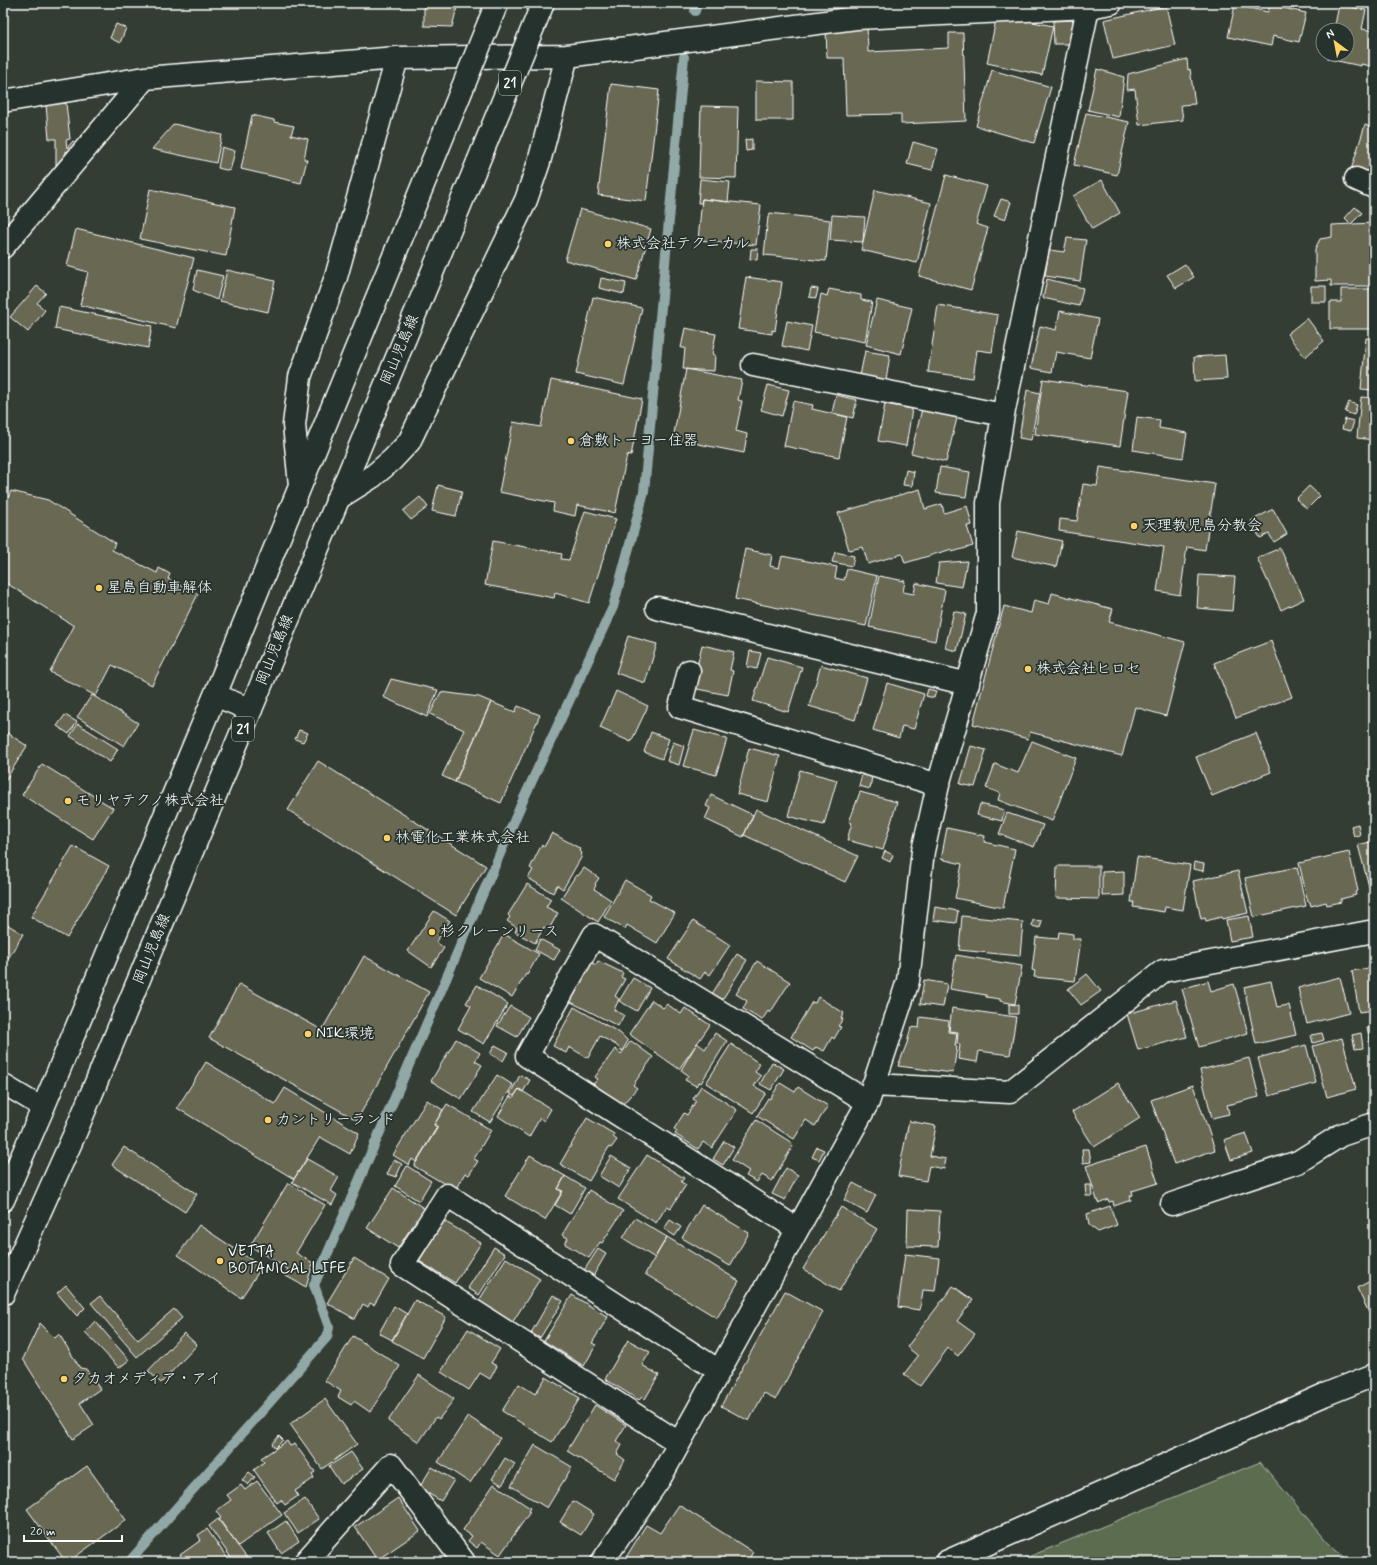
<svg xmlns="http://www.w3.org/2000/svg" width="1377" height="1565" font-family="Mynerve,'Klee One',sans-serif">
  <rect width="100%" height="100%" fill="#333d34"/>
  <filter id="ink" filterUnits="userSpaceOnUse"><feTurbulence type="fractalNoise" baseFrequency=".025" numOctaves="2"/><feDisplacementMap in="SourceGraphic" scale="8" xChannelSelector="R" yChannelSelector="G"/><feConvolveMatrix kernelMatrix="1 2 1 2 8 2 1 2 1" color-interpolation-filters="sRGB"/></filter>
  <g filter="url(#ink)">
    <path fill="#5c6d50" stroke="#aeb6a8" d="M1260,1462L1330,1545L1349,1562H1016Z"/>
    <g fill="none" stroke-linecap="round" stroke-linejoin="round">
      <path stroke="#92a8a7" stroke-width="10" d="M695,11L697,3
        M129,1562L327,1337L329,1327L314,1285L524,798L613,607L644,492L684,57"/>
    </g>
    <path fill="#676752" stroke="#fff" d="M424,3H458L452,27L424,26Z
      M1235,5L1268,12L1270,5L1306,13L1299,42L1273,36L1271,46L1228,37Z
      M1339,5L1366,10L1362,29L1374,31V52L1371,66L1361,64V66L1328,59L1329,54H1347V30H1334Z
      M1166,6L1175,45L1113,59L1104,20Z
      M997,15L1053,26L1042,75L987,63Z
      M1074,20V44H1054L1053,21Z
      M116,24L126,28L120,43L110,38Z
      M867,25L868,52L949,48V33H963L966,121L901,124V114L846,115L844,58H827L826,27Z
      M1187,59L1188,70L1190,69L1195,104L1181,105L1183,120L1139,125L1135,89L1127,90L1128,74Z
      M1097,69L1124,77L1119,117L1088,110Z
      M992,70L1051,87L1034,143L976,126Z
      M756,81L793,82V120H756Z
      M611,84L659,90L646,201L598,195Z
      M66,103L70,139L66,140L67,148L73,141L77,144L68,153L66,151V157L62,158L63,165H56V139H49L46,105Z
      M701,106L738,107L736,178L699,177Z
      M1086,113L1129,122L1117,175L1074,165Z
      M252,115L274,120V122L294,126L291,135L308,139L304,159L307,160L301,183L241,169Z
      M174,124L222,135L216,163L152,149Z
      M1365,125L1374,128V180L1350,173Z
      M752,139V150L746,151L745,140Z
      M913,142L938,149L932,170L907,164Z
      M222,147L235,151L230,171L218,168Z
      M946,175L987,186L976,224L988,228L971,290L919,276Z
      M700,179L730,182L728,202L702,199L701,203H698Z
      M1102,180L1120,213L1092,229L1073,196Z
      M150,189L235,207L226,256L140,239Z
      M875,190L931,203L917,263L861,250Z
      M702,199L761,205L756,245L698,240Z
      M1001,199L1011,202L1005,220L994,216Z
      M1355,207L1362,213L1351,224L1345,218Z
      M580,209L651,229L636,280L565,260Z
      M770,213L830,220L826,261L764,255L768,217H769Z
      M832,215L865,217L863,242L830,240Z
      M1374,223V286H1331V280L1315,281V249L1320,239L1332,237V225Z
      M76,229L194,258L176,328L80,305L88,272L67,266Z
      M1067,238L1086,240L1080,281L1045,276L1049,250L1064,252Z
      M751,249H758L757,260L750,259Z
      M1185,264L1194,277L1176,288L1167,275Z
      M197,270L223,276L217,300L193,290Z
      M227,270L275,281L268,312L220,301Z
      M746,277L782,282L775,331L772,330V334L738,329Z
      M601,278L626,283L624,294L599,288Z
      M1047,279L1083,288L1079,306L1043,298Z
      M37,286L46,293L37,303L45,310L28,332L10,317Z
      M1311,286H1326V302H1311Z
      M811,288L818,289L816,298L809,297Z
      M829,289L861,295V300L872,302L865,342L814,332L821,294L827,296Z
      M1341,289H1374V329H1330V302H1341Z
      M593,297L642,308L624,385L576,374Z
      M877,300L912,308L901,354L866,345Z
      M938,305L998,315L992,352L977,350L973,378L928,372Z
      M59,307L152,326L148,348L55,329Z
      M1060,311L1098,319L1090,358L1056,352L1052,372L1031,368L1040,326L1056,330Z
      M1307,318L1324,341L1305,357L1287,334Z
      M787,321L812,326L807,351L782,346Z
      M685,328L716,334L712,354L715,355L714,371L683,369L685,348H681Z
      M1366,338L1374,339V390L1361,389Z
      M865,351L890,355L886,380L860,376Z
      M1225,355L1227,379L1195,381L1194,357Z
      M686,369L742,380L738,400L742,401L736,431L747,434L744,453L673,439Z
      M1043,379L1128,391L1120,446L1035,434Z
      M551,380L642,399L631,456L627,455L615,513L577,505L575,516L553,511L554,503L499,492L513,422L541,427Z
      M768,385L789,390L782,416L761,410Z
      M1027,390L1040,393L1031,440L1019,438Z
      M836,395L857,400L853,418L832,413Z
      M1361,397L1374,398V440L1357,438Z
      M793,401L813,405L812,409L847,417L839,457L784,446Z
      M1349,402L1357,405L1354,415L1345,412Z
      M885,404L912,409L906,446L878,441Z
      M923,405L958,414L946,462L911,453Z
      M1137,417L1160,420L1159,428L1187,433L1183,458L1133,450Z
      M1345,419L1354,421L1351,431L1342,429Z
      M940,467L970,472L966,497L936,493Z
      M1100,467L1215,484L1205,550L1187,547L1180,595L1157,591L1164,547L1059,531L1060,519L1077,521L1083,484L1097,486Z
      M906,470L914,472L912,486L903,485Z
      M438,485L462,491L456,516L432,511Z
      M1309,486L1320,496L1307,509L1296,499Z
      M920,489L925,509L942,504L944,513L967,506L972,525L967,526L973,546L952,552V549L905,563L902,554L868,564L863,547L849,550L838,513Z
      M11,491L48,500L115,543L112,550L157,573L159,568L170,574L168,579L198,594L152,685L112,665L96,696L50,672L74,626L3,581V498L7,500Z
      M420,497L428,507L411,520L403,511Z
      M1273,509L1287,534L1274,542L1269,534L1260,538L1251,521Z
      M585,511L616,519L589,603L555,593L554,598L485,585L493,541L562,554L561,559L569,560Z
      M1018,531L1062,541L1056,567L1012,557Z
      M1280,548L1304,599L1281,610L1257,558Z
      M745,549L772,555L770,566L779,568L782,556L837,567L835,578L844,580L847,569L877,576L866,626L735,599Z
      M835,552L854,556L852,566L832,562Z
      M967,561L962,587L936,583L939,563Z
      M1199,575L1235,577L1232,611L1197,608Z
      M879,576L905,581L903,592L914,594L916,583L945,590L935,641L869,627Z
      M1052,593L1113,609L1109,622L1185,642L1166,716L1135,707L1122,756L1030,732L1028,739L973,724L1004,606L1031,613L1034,600L1049,604Z
      M954,611L966,614L957,651L945,648Z
      M628,636L657,644L645,683L616,673Z
      M1271,641L1292,697L1236,718L1214,663Z
      M702,645L734,652L730,670L733,671L728,695L692,688Z
      M750,651L761,653L757,669L747,667Z
      M767,657L802,667L788,712L753,701Z
      M821,665L867,678L855,720L809,706Z
      M391,679L438,690L427,717L383,697Z
      M887,683L924,694L914,729L902,726L899,738L873,730Z
      M928,689L936,691L934,698L926,696Z
      M616,691L648,706L631,742L600,728Z
      M441,692L479,697L491,702L455,782L442,776L464,730L430,714Z
      M92,695L138,723L124,746L77,717Z
      M491,702L515,712L518,706L540,715L501,803L455,782Z
      M65,715L77,722L69,734L57,726Z
      M78,724L118,749L110,762L70,736Z
      M3,730L27,746L3,784Z
      M299,730L308,733L303,742L295,739Z
      M694,730L727,739L716,775L683,766Z
      M651,732L669,739L662,759L644,752Z
      M1256,733L1271,772L1212,796L1196,757Z
      M1032,741L1076,758L1052,821L998,800L1000,793L986,788L995,764L1018,773Z
      M673,742L684,746L679,765L667,761Z
      M971,746L986,750L975,787L960,784Z
      M749,748L780,756L768,802L737,794Z
      M318,761L486,866L456,915L288,810Z
      M42,764L113,808L93,839L22,795Z
      M800,770L837,780L824,825L788,816Z
      M862,774L872,776L870,789L859,786Z
      M860,792L897,802L883,850L847,840L852,823L849,822Z
      M711,795L753,815L743,837L705,819L710,808L706,806Z
      M980,804L1004,810L1002,821L977,815Z
      M756,809L858,856L845,882L744,835Z
      M1007,813L1043,825L1034,847L999,834Z
      M1358,824L1360,835L1354,836L1351,826Z
      M947,828L985,836L984,842L1015,849L1003,908L955,898L962,864L941,859Z
      M552,833L581,849L580,851L582,853L581,856H582L563,889L557,885L553,893L528,878L533,870L530,868L542,844L544,847Z
      M1374,841V897L1372,898L1358,845Z
      M73,846L109,866L67,938L31,917Z
      M885,851L893,855L890,862L882,858Z
      M1349,852L1358,891L1355,892L1356,895L1341,899V902L1327,905L1326,902L1311,906L1310,902H1308L1299,863Z
      M1137,857L1190,865L1183,910L1165,907L1164,912L1133,907L1134,902H1131Z
      M1194,862L1204,864L1203,871L1193,869Z
      M1057,866H1099V899L1056,898Z
      M1297,867L1306,906L1254,917L1245,878Z
      M584,868L599,878L595,884L596,885L594,889L611,900L598,922L561,898L576,875L578,876Z
      M1124,871V895L1102,896V872Z
      M1238,871L1248,913L1222,919L1221,917L1206,921L1205,918L1201,919L1193,881Z
      M625,880L651,895L649,899L675,913L657,943L627,925L625,929L604,917Z
      M527,884L551,899L546,907L558,913L549,929L544,927L535,943L515,932L517,928L507,921L510,917L508,915Z
      M935,907L958,911L956,923L933,920Z
      M434,911L450,921L436,942L444,948L431,967L408,951Z
      M962,916L1023,922L1020,956L959,950Z
      M1249,916L1253,937L1230,941L1226,920Z
      M1033,920L1042,921L1040,928L1032,926Z
      M693,921L730,945L710,975L705,972L700,979L668,959Z
      M3,922L23,934L3,967Z
      M1059,932L1073,934V939H1081L1075,981L1034,977L1035,971L1032,970L1036,937L1058,939Z
      M504,934L539,954L527,975L526,974L512,997L479,978Z
      M540,939L560,950L554,960L535,950Z
      M737,954L747,960L722,1000L712,994Z
      M956,955L1022,966L1015,1004L1000,1001V999L986,997V995L950,989Z
      M364,956L429,992L357,1120L209,1038L239,984L322,1030Z
      M598,961L623,973L621,977L625,979L615,996L619,999L614,1010L624,1015L618,1026L569,1001L590,962L596,965Z
      M757,961L790,982L770,1013L768,1011L762,1020L743,1009L747,1001L736,994Z
      M1374,967V1010L1359,1012L1352,971Z
      M1087,974L1101,991L1081,1005L1068,989Z
      M1340,977L1349,1013L1307,1024L1298,988Z
      M633,978L650,988L637,1011L619,1001Z
      M924,980L947,984L943,1007L920,1004Z
      M1208,981L1211,991L1234,984L1248,1033L1199,1047L1182,989Z
      M1271,981L1277,1007L1289,1005L1296,1035L1256,1044L1244,987Z
      M477,985L508,1004L484,1044L458,1029L471,1006L466,1003Z
      M818,997L844,1013L841,1018L843,1019L838,1026L841,1027L834,1039L832,1037L824,1051L816,1047L813,1051L791,1037L812,1002L815,1003Z
      M652,1000L663,1008L667,1004L681,1014L685,1008L710,1025L679,1069L629,1034Z
      M1176,1000L1187,1037L1138,1050L1127,1014Z
      M1009,1004L1018,1005V1014H1009Z
      M510,1006L529,1017L517,1037L497,1026Z
      M574,1007L620,1033L628,1041L622,1051L616,1045L600,1036L588,1058L569,1047L566,1053L553,1046Z
      M952,1008L1016,1017L1010,1055L979,1051L977,1062L958,1059L960,1045L957,1044L958,1032L949,1031Z
      M920,1017L949,1021L948,1032L957,1033L955,1046L957,1047L953,1073L898,1066L907,1043L911,1027L919,1028Z
      M1374,1026V1056L1367,1028Z
      M715,1033L727,1041L701,1083L699,1082L696,1086L685,1080L688,1075L681,1070L697,1043L705,1049Z
      M1322,1033L1324,1040L1313,1043L1311,1035Z
      M1361,1033L1363,1048L1355,1049L1352,1035Z
      M1342,1038L1356,1089L1327,1097L1313,1046Z
      M456,1039L480,1053L475,1061L482,1065L461,1099L431,1081Z
      M631,1041L653,1057L633,1085L637,1088L623,1104L593,1084L598,1079L595,1077L615,1049L621,1054Z
      M731,1044L760,1064L755,1072L761,1076L754,1086L766,1093L753,1113L706,1083Z
      M495,1045L508,1052L503,1061L490,1054Z
      M1306,1045L1316,1083L1269,1096L1258,1058Z
      M1249,1058L1259,1097L1227,1105L1229,1114L1212,1118L1200,1070Z
      M206,1062L275,1104L285,1088L359,1133L350,1154L320,1137L294,1179L177,1108Z
      M772,1062L784,1069L771,1090L760,1084Z
      M497,1075L513,1085L490,1122L473,1112Z
      M520,1075L530,1080L523,1092L519,1089L514,1096L510,1094Z
      M780,1083L795,1092L798,1087L828,1106L815,1126L806,1120L794,1139L757,1116L768,1098L770,1099Z
      M1118,1083L1140,1118L1094,1147L1072,1112Z
      M1193,1085L1215,1150L1174,1164L1151,1100Z
      M701,1086L737,1110L712,1148L703,1142L698,1149L675,1134L677,1131L674,1129L684,1113L687,1115L696,1101L693,1099Z
      M519,1089L551,1109L544,1121L540,1118L529,1137L498,1116L510,1096L513,1098Z
      M427,1100L443,1110L434,1125L437,1127L416,1162L412,1159L409,1165L393,1155Z
      M447,1104L491,1130L474,1159L478,1161L469,1175L465,1173L455,1190L414,1166L438,1127L434,1125Z
      M587,1118L614,1134L613,1137L617,1140L611,1148L609,1147L589,1181L560,1164Z
      M756,1120L792,1143L791,1145L793,1146L772,1181L762,1175L757,1182L746,1176L749,1171L732,1160Z
      M909,1121L936,1126L930,1156L946,1159L944,1169L929,1166L926,1181L898,1176Z
      M1246,1133L1253,1153L1231,1160L1224,1140Z
      M724,1141L734,1147L723,1165L713,1159Z
      M124,1147L197,1194L185,1212L112,1165Z
      M817,1147L824,1150L819,1160L812,1157Z
      M1146,1147L1158,1183L1132,1191L1133,1195L1130,1196L1131,1200L1114,1206L1113,1201L1109,1202L1108,1199L1098,1203L1086,1166Z
      M1082,1149H1089L1091,1162L1083,1163Z
      M530,1155L565,1176L558,1189L562,1192L545,1220L505,1196Z
      M647,1155L684,1178L681,1182L686,1185L671,1208L667,1206L656,1223L618,1199Z
      M611,1156L631,1168L619,1188L599,1176Z
      M307,1159L339,1177L331,1191L337,1195L332,1205L292,1182Z
      M394,1160L402,1164L396,1177L387,1174Z
      M407,1166L431,1181L419,1201L395,1186Z
      M786,1168L798,1175L785,1200L772,1194Z
      M565,1176L585,1188L570,1214L555,1205L563,1191L558,1189Z
      M288,1183L325,1205L296,1253L313,1263L306,1287L284,1275L288,1269L250,1246Z
      M853,1183L876,1195L867,1213L844,1200Z
      M1085,1185H1091L1092,1196H1086Z
      M393,1188L428,1211L416,1235L409,1231L398,1248L367,1228Z
      M589,1190L623,1211L602,1243L600,1242L589,1258L565,1244L568,1238L562,1235Z
      M702,1205L749,1233L730,1266L682,1238Z
      M1110,1206L1117,1225L1098,1232L1089,1225L1087,1214Z
      M841,1207L877,1229L839,1291L803,1269Z
      M908,1209L940,1211L938,1247L907,1246Z
      M635,1218L667,1237L655,1258L623,1238Z
      M670,1220L681,1227L675,1236L664,1229Z
      M444,1221L481,1243L455,1283L419,1261Z
      M199,1225L262,1267L241,1298L178,1255Z
      M667,1237L739,1281L717,1318L645,1274Z
      M494,1247L505,1254L479,1295L468,1288Z
      M598,1249L606,1254L592,1278L583,1272Z
      M905,1254L939,1258L935,1291L923,1290L920,1310L898,1307Z
      M354,1258L389,1279L374,1305L370,1303L368,1307L363,1304L355,1319L327,1303Z
      M506,1258L540,1279L512,1323L478,1302Z
      M1374,1279V1323L1357,1288Z
      M66,1285L85,1308L77,1316L57,1293Z
      M953,1286L973,1300L957,1321L975,1334L958,1356L948,1348L920,1386L904,1374L918,1356L907,1347Z
      M785,1291L823,1312L776,1399L764,1393L749,1421L721,1406Z
      M553,1295L563,1301L540,1338L531,1333Z
      M572,1295L608,1317L592,1343L596,1345L584,1366L544,1341Z
      M100,1296L138,1340L174,1309L182,1318L137,1357L91,1303Z
      M415,1300L446,1317L423,1358L392,1341Z
      M394,1306L407,1314L392,1340L379,1333Z
      M95,1321L129,1360L119,1368L85,1332Z
      M40,1323L55,1338L59,1334L80,1368L86,1369L100,1389L80,1403L94,1425L73,1439L23,1359Z
      M468,1329L500,1349L491,1363L497,1366L490,1379L480,1373L469,1390L441,1372Z
      M184,1333L197,1345L161,1383L148,1371Z
      M353,1336L400,1366L370,1412L354,1401L351,1405L338,1397L341,1391L325,1381Z
      M628,1340L650,1352L642,1365L659,1375L645,1399L642,1397L639,1400L605,1379Z
      M419,1375L454,1399L439,1419L436,1417L419,1442L388,1421Z
      M546,1377L580,1398L552,1442L502,1411L519,1384L535,1394Z
      M325,1399L357,1444L322,1469L290,1424Z
      M595,1405L626,1425L616,1441L622,1445L617,1454L625,1460L614,1479L567,1451Z
      M468,1416L500,1438L470,1483L438,1462Z
      M279,1436L283,1440L275,1448L272,1444Z
      M287,1441L290,1446L295,1444L315,1472L312,1474L314,1478L295,1491L298,1496L285,1505L281,1500L277,1503L254,1470L264,1462L261,1458Z
      M535,1445L572,1467L547,1508L511,1486Z
      M351,1452L363,1469L341,1484L329,1466Z
      M505,1458L515,1464L502,1485L492,1479Z
      M87,1466L126,1520L68,1562H66L27,1509Z
      M432,1467L454,1480L441,1501L419,1488Z
      M249,1472L255,1477L248,1485L242,1480Z
      M257,1481L282,1515L238,1546L219,1519L221,1518L216,1511L231,1500L227,1495L241,1485L245,1490Z
      M494,1484L530,1508L528,1511L530,1512L500,1555L481,1542L477,1548L468,1541L472,1536L463,1530Z
      M398,1498L420,1531L377,1560L355,1527Z
      M305,1499L319,1519L298,1533L284,1513Z
      M573,1501L594,1514L581,1535L560,1522Z
      M679,1505L753,1552L747,1562H623L646,1525L660,1533Z
      M218,1519L247,1558L241,1562H234L209,1526Z
      M286,1521L299,1541L281,1553L268,1533Z
      M207,1529L230,1562H185L180,1555L201,1540L198,1535Z
      M417,1555L421,1562H407Z"/>
    <g fill="none" stroke-linecap="round" stroke-linejoin="round">
      <g stroke="#fff" stroke-width="22">
        <path id="lane" d="M3,1084L43,1108"/>
      </g>
      <g stroke="#fff" stroke-width="25">
        <path id="street" d="M3,101L145,78L397,58L567,56L856,18L1089,7L1111,3
          M1356,179L1374,187
          M3,247L145,78
          M753,365L1003,415
          M300,485L294,425L300,377L336,277L397,58
          M337,499L372,477L392,460L409,442L526,200L539,162L567,56
          M657,608L968,684
          M689,671L680,707L938,785
          M873,1085L1010,1092L1163,971L1374,931
          M1172,1204L1298,1162L1341,1135L1374,1124
          M797,1229L527,1056L594,935L868,1102
          M679,1443L402,1265L447,1195L719,1371
          M305,1562L391,1465L464,1562
          M602,1562L660,1478L868,1102L908,981L923,851L938,785L988,613V503L1003,415L1089,3"/>
      </g>
      <g stroke="#fff" stroke-width="25">
        <path id="secondary" d="M946,1562L1324,1395L1374,1375"/>
      </g>
      <g stroke="#fff" stroke-width="25">
        <path id="primary" d="M215,695L251,710
          M3,1200L43,1108L215,695L438,148
          M3,1294L76,1131L478,162"/>
      </g>
      <use href="#lane" stroke="#26332d" stroke-width="19"/>
      <use href="#street" stroke="#26332d" stroke-width="22"/>
      <use href="#secondary" stroke="#26332d" stroke-width="22"/>
      <use href="#primary" stroke="#26332d" stroke-width="22"/>
      <g stroke="#fff" stroke-width="25" stroke-linecap="butt">
        <path id="primary-bridge" d="M438,148L497,3
          M478,162L543,3"/>
      </g>
      <use href="#primary-bridge" stroke="#26332d" stroke-width="22"/>
    </g>
  </g>
  <g fill="#ffd166" stroke="#26332d" stroke-width="1.5">
    <circle cx="608" cy="244" r="4"/>
    <circle cx="571" cy="441" r="4"/>
    <circle cx="1134" cy="526" r="4"/>
    <circle cx="99" cy="588" r="4"/>
    <circle cx="1028" cy="669" r="4"/>
    <circle cx="68" cy="801" r="4"/>
    <circle cx="387" cy="838" r="4"/>
    <circle cx="432" cy="932" r="4"/>
    <circle cx="308" cy="1034" r="4"/>
    <circle cx="268" cy="1120" r="4"/>
    <circle cx="220" cy="1261" r="4"/>
    <circle cx="64" cy="1379" r="4"/>
  </g>
  <g text-anchor="middle" dominant-baseline="central" stroke-width="3.5" stroke-linejoin="round" paint-order="stroke">
    <g fill="#26332d" stroke="#bec2c0" stroke-width="1">
      <rect x="499" y="71" width="22" height="24" rx="3"/>
      <rect x="232" y="717" width="22" height="24" rx="3"/>
    </g>
    <g font-size="14" font-weight="bold" fill="#fff">
      <text x="510" y="83">21</text>
      <text x="243" y="729">21</text>
    </g>
    <g font-size="15" fill="#fff" stroke="#26332d" text-anchor="start">
      <text x="616" y="244">株式会社テクニカル</text>
      <text x="579" y="441">倉敷トーヨー住器</text>
      <text x="1142" y="526">天理教児島分教会</text>
      <text x="107" y="588">星島自動車解体</text>
      <text x="1036" y="669">株式会社ヒロセ</text>
      <text x="76" y="801">モリヤテクノ株式会社</text>
      <text x="395" y="838">林電化工業株式会社</text>
      <text x="440" y="932">杉クレーンリース</text>
      <text x="316" y="1034">NIK環境</text>
      <text x="276" y="1120">カントリーランド</text>
      <text x="228" y="1252">VETTA<tspan x="228" dy="17">BOTANICAL LIFE</tspan></text>
      <text x="72" y="1379">タカオメディア・アイ</text>
    </g>
    <g font-size="15" fill="#fff" stroke="#26332d">
      <text transform="translate(400 350) rotate(-67)">岡山児島線</text>
      <text transform="translate(275 650) rotate(-68)">岡山児島線</text>
      <text transform="translate(152 949) rotate(-68)">岡山児島線</text>
    </g>
  </g>
  <rect width="1377" height="1565" fill="none" stroke="#26332d" stroke-width="16"/>
  <rect x="8" y="8" width="1361" height="1549" fill="none" stroke="#fff" stroke-width="1.5" filter="url(#ink)"/>
  <g transform="translate(1335 42) rotate(328)"><circle r="19" fill="#26332d" stroke="#7d8581"/>
  <path d="M0-3L7 15L0 10L-7 15Z" fill="#ffd166"/>
  <text y="-6" font-size="11" font-weight="bold" text-anchor="middle" fill="#ffffff">N</text>
  </g>
  <path d="M24 1535v6h98v-6" fill="none" stroke="#ffffff" stroke-width="2"/>
  <text x="30" y="1535" font-size="12" fill="#ffffff" stroke="#26332d" stroke-width="3" paint-order="stroke">20 m</text>
</svg>
